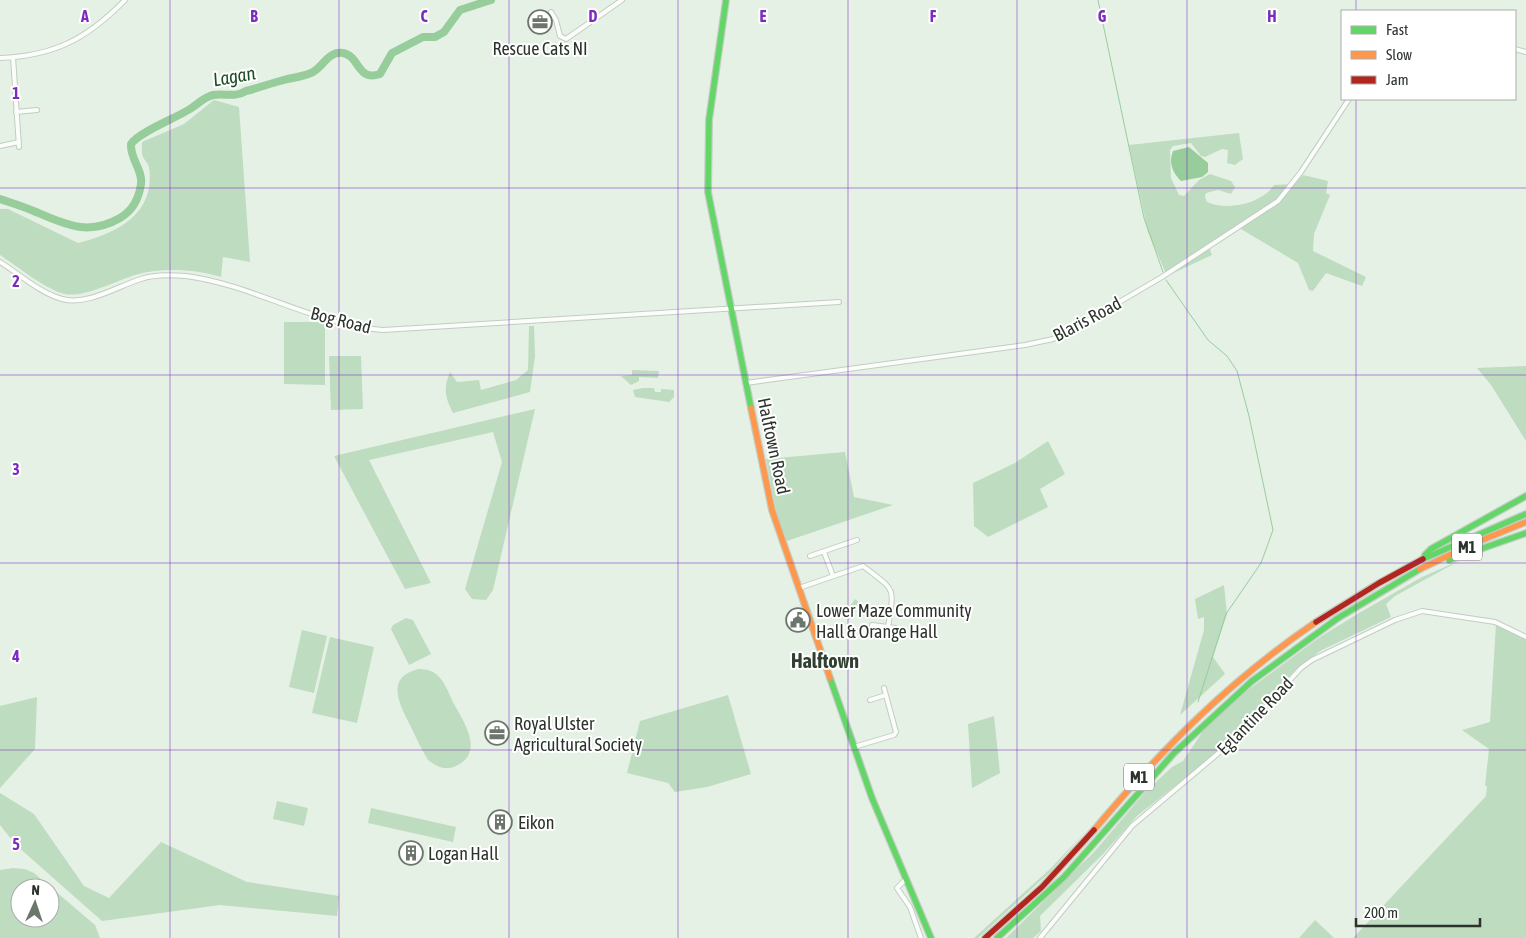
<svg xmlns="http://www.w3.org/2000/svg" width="1526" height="938" font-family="'Asap Condensed',sans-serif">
  <rect width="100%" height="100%" fill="#e6f1e6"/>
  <path fill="#bedcc0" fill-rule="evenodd" d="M214,100L239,107L250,262L223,257L221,277C195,269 161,267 135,275C116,281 84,298 65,294C46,290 17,266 0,255V209H8L78,243C117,233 156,214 149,167C148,163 145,161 143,157C141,153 142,147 142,142L184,124Z
    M1239,133L1243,159L1235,165L1227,163L1228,150L1222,149L1205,157L1201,156L1191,143L1173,146L1170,150L1171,178L1179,195L1184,196L1199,180L1210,174L1231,181L1235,187L1231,194L1218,190L1206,193L1205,197L1207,202C1227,211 1262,204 1274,185L1294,184L1303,175L1328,181L1326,193L1330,195L1314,234L1313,251L1366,277L1362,286L1326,273L1313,291L1309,290L1298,263L1236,226L1209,247L1212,255L1167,276L1148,232L1129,145Z
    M284,322H325V385L284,384Z
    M529,326H534L535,356L530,392L453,413C445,397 443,389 450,372L457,382L479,380L481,390L516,380L528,370Z
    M329,356H361L363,409L331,410Z
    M1526,366V441L1491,385L1477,368Z
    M632,370L659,371L658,378L639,377V381L631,385L621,376L632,375Z
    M643,388H654L655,392H661V389L674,390V397L669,402L635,397L633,390Z
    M535,409L493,590L486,600L472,599L465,589L502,462L493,432L369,460L431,583L405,589L334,456Z
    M1048,441L1065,474L1040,489L1048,507L988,537L974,526L973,483L1015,463Z
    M845,452L854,497L893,505L787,541L778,520L766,459Z
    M1461,560L1395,596L1386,604L1391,617L1320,651L1295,670L1237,734L1213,756L1137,816L1104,853L1040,916L1041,931L1033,938H1006L1094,852L1146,791L1172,767L1183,761L1203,731L1248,690L1320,637L1359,613L1422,577Z
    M1224,585L1227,614L1213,657L1225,674L1180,715L1204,630V617L1198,619L1195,599Z
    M855,599L861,604L849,620L843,616Z
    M406,618L413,620L431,654L409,665L391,629L393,625Z
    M1496,624L1526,640V938H1353L1486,796L1487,786H1485L1489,749L1462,730L1490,722Z
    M302,630L327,636L314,693L289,687Z
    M330,637L374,647L357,723L312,713Z
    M418,669C425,669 431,670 436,674C445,681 449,694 454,704C464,722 485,753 456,766C445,771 437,767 428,760C421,749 416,737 410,725C399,703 385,678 418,669Z
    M728,695L751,774L707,787L675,792L668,783L627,773L640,721Z
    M37,697L35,749L0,788V706Z
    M994,716L1000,773L972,788L968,724Z
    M0,793L34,814L84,886L109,898L161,842L247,882L339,896L337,916L220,905L102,921L16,845L0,825Z
    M277,801L308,808L304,826L273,819Z
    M371,808L456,827L453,842L368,823Z
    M1085,832L1048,874L978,938H974L1050,869Z
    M13,868L25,869L34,873L95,925L100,938H0V870ZM20,888H50V918H20Z
    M1315,920L1334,938H1299Z"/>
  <path fill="#96cd9b" d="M1189,147L1208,163V172L1202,177L1181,181C1173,173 1168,163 1173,151Z"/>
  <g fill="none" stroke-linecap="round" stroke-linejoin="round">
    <path stroke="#96cd9b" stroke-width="1" d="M1098,0L1144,218L1163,272
      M1166,280L1208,340L1227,356L1237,371L1249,416L1273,530L1261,563L1226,614L1198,702"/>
    <path stroke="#96cd9b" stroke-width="8" d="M0,199C12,203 25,207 36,212C66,225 89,236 120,218C132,211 139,198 141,184C143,170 130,159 131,144C139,132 176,118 190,109C198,104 204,97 213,95C226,93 234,98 246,91C258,88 269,84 280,81C290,78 302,77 311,73C323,68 327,51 343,53C360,56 357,82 380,74L392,53L423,37H435L444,32L460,10L491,0"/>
    <g stroke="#c3ccc3" stroke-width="6">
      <path id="street" d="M551,12L556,20L560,36L566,39L622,0
        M1515,49L1526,52
        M13,57L19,147
        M0,58C54,56 87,39 125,0
        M16,112L37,110
        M0,146L19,142
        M0,262C19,274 40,293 62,299C87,306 118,286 141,279C155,274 172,275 186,276C254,285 315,325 383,330L839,302
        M746,383L1025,345L1053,339L1087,321L1162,277L1278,201L1301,172L1349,99
        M824,552L833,576
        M810,556L857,540
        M799,588L863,566C895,591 895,585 888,627L895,628L904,634
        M873,635L872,625L888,627
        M870,700L886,695
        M854,747L894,735L896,732L884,688
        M906,879L897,888L910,907L921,938
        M1040,938L1132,826L1240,735L1301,668L1312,660L1395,620L1422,611L1495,622L1526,637"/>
    </g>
    <g stroke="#c3ccc3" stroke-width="8">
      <path id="fast" d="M726,0L709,120L708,192L751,408
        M1425,555L1431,549L1526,496
        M1423,559L1526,514
        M1449,560L1526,533
        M830,678L872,798L931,938
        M997,938L1064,877L1174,753L1252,681L1338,618L1420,569"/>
    </g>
    <g stroke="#c3ccc3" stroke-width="8">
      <path id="slow" d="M751,408L772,510L830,678
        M1420,569L1477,542L1526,522
        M1094,830C1162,749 1228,682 1316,622"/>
    </g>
    <g stroke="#c3ccc3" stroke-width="8">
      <path id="jam" d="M1316,622L1379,583L1423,559
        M985,938L1042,887L1094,830"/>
    </g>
    <use href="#street" stroke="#fbfdfb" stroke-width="4"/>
    <use href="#fast" stroke="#63d668" stroke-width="5.5"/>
    <use href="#slow" stroke="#ff974d" stroke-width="5.5"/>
    <use href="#jam" stroke="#b3261e" stroke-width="5.5"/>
  </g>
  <path fill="none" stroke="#7b2cbf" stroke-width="1" stroke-opacity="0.55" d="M170,0V938M339,0V938M509,0V938M678,0V938M848,0V938M1017,0V938M1187,0V938M1356,0V11M1356,99V938M0,188H1526M0,375H1526M0,563H1526M0,750H1526"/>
  <defs>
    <g id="office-ring" transform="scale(1.25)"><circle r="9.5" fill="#fff" stroke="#6c766d" stroke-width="1.5"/><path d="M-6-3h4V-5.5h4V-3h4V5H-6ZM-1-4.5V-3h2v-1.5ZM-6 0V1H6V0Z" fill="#6c766d"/></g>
    <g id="civic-ring" transform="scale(1.25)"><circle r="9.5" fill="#fff" stroke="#6c766d" stroke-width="1.5"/><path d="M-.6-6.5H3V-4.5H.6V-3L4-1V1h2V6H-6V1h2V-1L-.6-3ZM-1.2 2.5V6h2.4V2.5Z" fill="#6c766d"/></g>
    <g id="building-ring" transform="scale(1.25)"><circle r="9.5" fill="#fff" stroke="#6c766d" stroke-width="1.5"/><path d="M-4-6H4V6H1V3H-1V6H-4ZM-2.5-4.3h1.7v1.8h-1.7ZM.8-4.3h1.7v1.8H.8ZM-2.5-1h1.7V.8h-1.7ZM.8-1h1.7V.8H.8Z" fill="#6c766d"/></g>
  </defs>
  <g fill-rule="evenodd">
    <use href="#office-ring" x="540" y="22"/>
    <use href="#civic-ring" x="798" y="620"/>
    <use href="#office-ring" x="497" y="733"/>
    <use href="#building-ring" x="500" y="822"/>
    <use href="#building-ring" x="411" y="853"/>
  </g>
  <g text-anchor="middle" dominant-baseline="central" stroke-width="4" stroke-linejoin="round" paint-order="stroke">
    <g fill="#fff" stroke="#6b706b" stroke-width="1">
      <rect x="1452" y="533.5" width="30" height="27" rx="4"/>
      <rect x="1124" y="763.5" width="30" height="27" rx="4"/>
    </g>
    <g font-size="16" font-weight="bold" fill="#2b332c">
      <text x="1467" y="547">M1</text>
      <text x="1139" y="777">M1</text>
    </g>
    <g font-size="18" fill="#2b332c" stroke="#fff" text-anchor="start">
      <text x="540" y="48" text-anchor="middle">Rescue Cats NI</text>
      <text x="816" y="610">Lower Maze Community<tspan x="816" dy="21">Hall &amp; Orange Hall</tspan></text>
      <text x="514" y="723">Royal Ulster<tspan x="514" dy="21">Agricultural Society</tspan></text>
      <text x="518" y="822">Eikon</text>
      <text x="428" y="853">Logan Hall</text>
    </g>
    <g font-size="18" fill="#2b332c" stroke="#fff">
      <text transform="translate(1087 319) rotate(-28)">Blaris Road</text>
      <text transform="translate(341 320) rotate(14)">Bog Road</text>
      <text transform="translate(774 446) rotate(78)">Halftown Road</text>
      <text transform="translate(1255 716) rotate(-46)">Eglantine Road</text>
    </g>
    <g font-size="19" font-style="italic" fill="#1b4e23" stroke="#fff">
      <text transform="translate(234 76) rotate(-10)">Lagan</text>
    </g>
    <g font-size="20" font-weight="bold" fill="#304031" stroke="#fff">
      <text x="825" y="660">Halftown</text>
    </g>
  </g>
  <g font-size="16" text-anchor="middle" font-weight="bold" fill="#7b2cbf" stroke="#fff" stroke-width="4" stroke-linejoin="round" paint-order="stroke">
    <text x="85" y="22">A</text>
    <text x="254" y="22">B</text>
    <text x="424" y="22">C</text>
    <text x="593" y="22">D</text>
    <text x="763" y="22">E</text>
    <text x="933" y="22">F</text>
    <text x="1102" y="22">G</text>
    <text x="1272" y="22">H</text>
    <text x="16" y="99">1</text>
    <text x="16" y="287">2</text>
    <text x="16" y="475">3</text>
    <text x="16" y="662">4</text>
    <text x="16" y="850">5</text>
  </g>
  <rect x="1341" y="10" width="175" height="90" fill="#ffffff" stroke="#aaadab"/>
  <rect x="1351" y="26" width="25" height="8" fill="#63d668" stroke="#aaadab"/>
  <text x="1386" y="35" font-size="15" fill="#2b332c">Fast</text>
  <rect x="1351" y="51" width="25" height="8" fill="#ff974d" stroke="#aaadab"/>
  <text x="1386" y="60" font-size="15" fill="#2b332c">Slow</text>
  <rect x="1351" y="76" width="25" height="8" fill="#b3261e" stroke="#aaadab"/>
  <text x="1386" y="85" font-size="15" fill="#2b332c">Jam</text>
  <g transform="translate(35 903) rotate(3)"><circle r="24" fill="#ffffff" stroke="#aaadab"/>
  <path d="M0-4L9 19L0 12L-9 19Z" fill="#6c766d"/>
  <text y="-8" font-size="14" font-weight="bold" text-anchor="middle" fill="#2b332c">N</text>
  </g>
  <path d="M1356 918v8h124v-8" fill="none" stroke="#2b332c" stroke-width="2.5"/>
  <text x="1364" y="918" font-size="15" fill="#2b332c" stroke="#ffffff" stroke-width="4" paint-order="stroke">200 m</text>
</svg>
